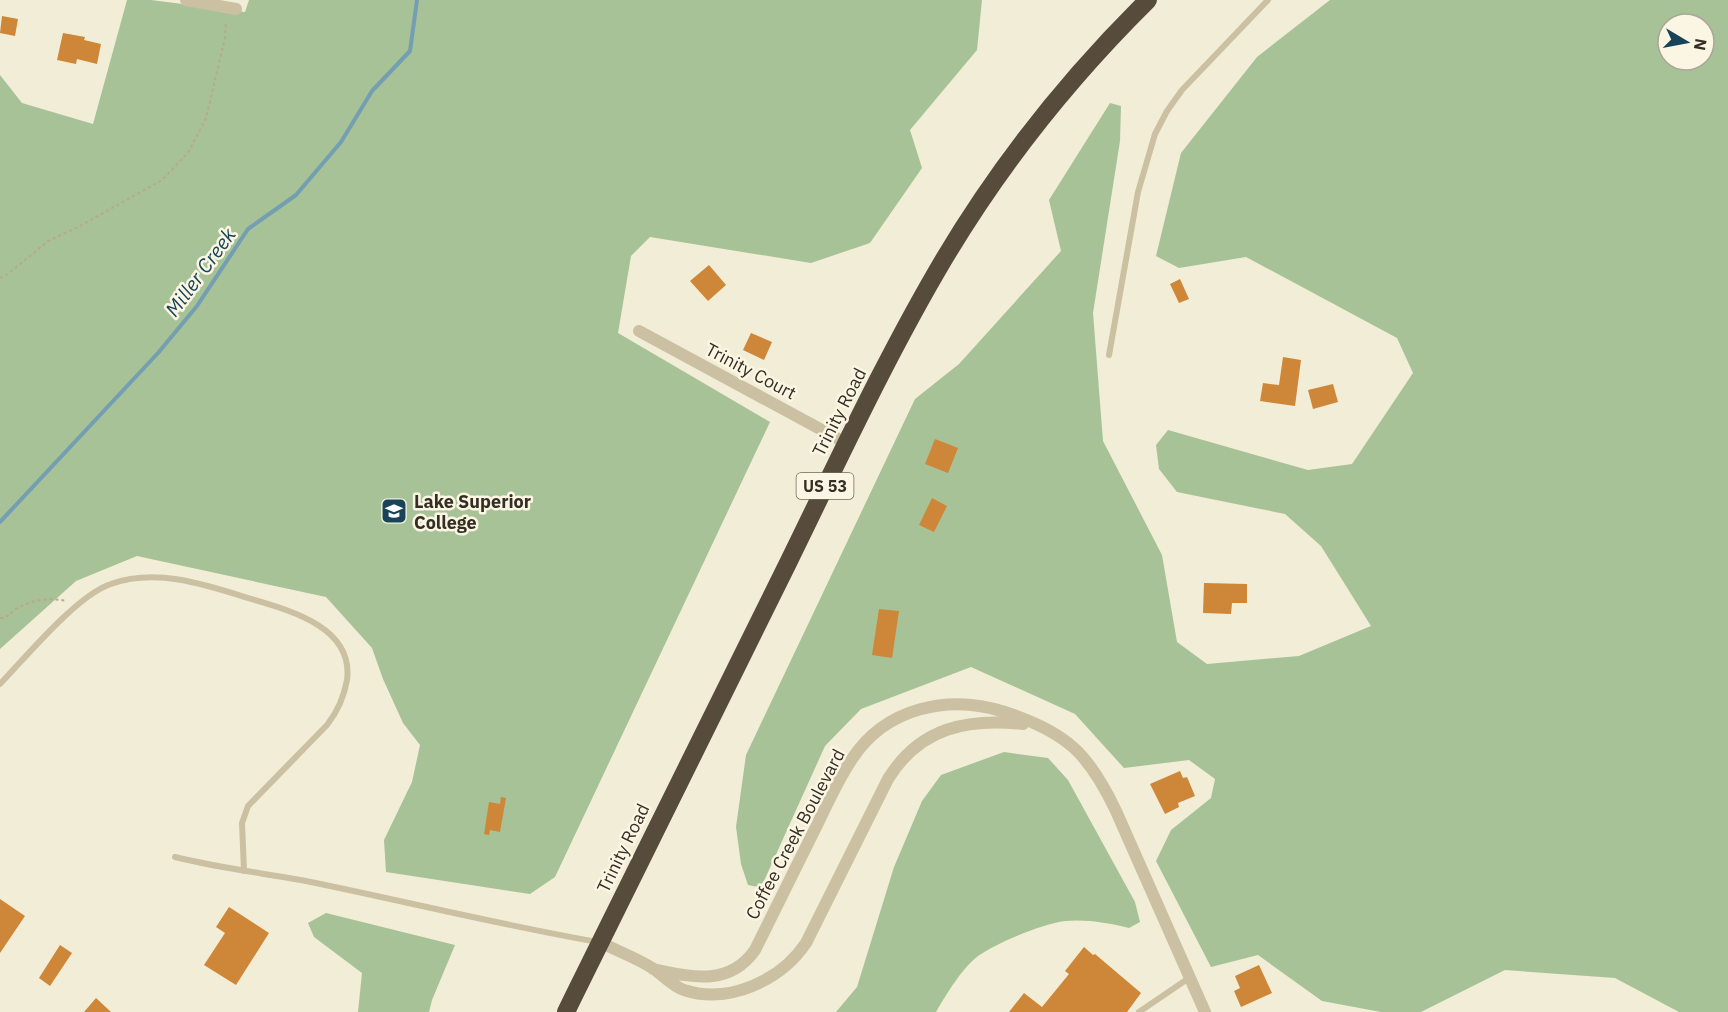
<svg xmlns="http://www.w3.org/2000/svg" width="1728" height="1012" font-family="'IBM Plex Sans',sans-serif">
  <rect width="100%" height="100%" fill="#f2edd6"/>
  <path fill="#a7c296" fill-rule="evenodd" d="M127,0H151L245,12L249,0H982L977,50L910,130L922,168L870,243L811,263L650,237L631,256L618,333L770,422L555,877L530,894L386,872L384,840L412,782L420,745L403,723L383,679L372,648L326,597L137,556L76,581L0,649V75L22,103L93,124Z
    M1330,0H1728V1012H1679L1615,978L1505,970L1421,1012H1381L1322,1001L1258,955L1211,967L1156,861L1171,830L1211,798L1215,779L1189,760L1124,768L1075,714L971,667L861,709L825,746L764,881L758,887L748,885L741,864L736,827L746,755L915,399L959,364L1061,251L1049,200L1110,103L1121,106L1120,141L1093,313L1103,441L1162,555L1177,642L1207,664L1299,656L1371,626L1321,546L1285,514L1177,492L1159,469L1156,445L1168,430L1308,470L1352,464L1413,373L1397,338L1246,257L1179,268L1156,256L1181,153L1257,57ZM1668,24H1704V60H1668Z
    M1004,752L1048,758L1068,780L1135,902L1140,922L1129,928C1109,923 1086,919 1065,921C1042,924 996,943 978,956C962,968 946,995 936,1012H836L857,987L894,867L922,801L941,775Z
    M326,913L455,945L432,1000L429,1012H358L362,973L314,937L308,923Z"/>
  <g fill="none" stroke-linecap="round" stroke-linejoin="round">
    <path stroke="#749eb1" stroke-width="4" d="M0,522L158,353L197,306L248,229L296,195L341,142L372,91L410,51L417,0"/>
  </g>
  <path fill="#ce8639" d="M2,16L18,19L15,36L0,33Z
    M63,33L85,37L84,40L101,44L97,64L77,59L76,64L57,60Z
    M709,265L726,285L708,301L690,281Z
    M1180,279L1189,299L1179,303L1170,284Z
    M751,333L772,342L764,360L743,350Z
    M1283,357L1301,360L1295,406L1260,401L1263,383L1279,385Z
    M1333,384L1338,402L1313,409L1308,390Z
    M935,439L958,448L948,473L925,464Z
    M932,498L947,506L934,532L919,525Z
    M1204,583L1247,584V603H1232L1231,614L1203,613Z
    M879,609L899,611L892,658L872,655Z
    M1180,771L1183,778L1187,777L1195,796L1178,803L1179,807L1165,814L1150,784Z
    M501,797L506,798L500,832L490,830L489,835L484,834L489,802L500,804Z
    M0,899L25,916L0,953Z
    M229,907L269,933L236,985L204,965L225,933L216,927Z
    M60,945L72,953L50,986L39,978Z
    M1084,947L1093,955L1095,954L1141,993L1127,1012H1009L1024,993L1042,1007L1069,974L1065,971Z
    M1259,965L1272,993L1241,1007L1234,991L1240,988L1235,976Z
    M96,998L111,1012H84Z"/>
  <g fill="none" stroke-linecap="round" stroke-linejoin="round">
    <path stroke="#b7aa8c" stroke-width="2" stroke-dasharray="3 3" stroke-linecap="butt" d="M0,278L8,274L48,241L80,226L162,180L188,153L206,118L225,38L226,21
      M0,618C8,618 9,614 16,609C31,600 49,597 66,601"/>
    <path stroke="#cbc0a2" stroke-width="6" d="M1109,355L1138,192L1155,134L1167,111L1182,90L1268,0
      M0,684C26,657 77,595 111,584C156,568 204,584 248,598C288,610 354,626 347,680C344,697 338,711 327,725L248,806L242,823L244,871
      M175,857C219,868 263,873 306,881C404,901 500,925 598,942
      M1139,1012L1189,978"/>
    <path stroke="#cbc0a2" stroke-width="12" d="M186,0L236,9
      M639,331L846,443
      M600,942C617,951 637,958 654,969C664,976 672,986 684,990C729,1005 781,980 806,943L888,779C920,727 968,718 1023,724
      M653,969C691,977 729,987 755,950C775,910 794,871 814,831C826,807 837,781 852,759C886,707 949,694 1005,712C1067,732 1089,754 1116,811L1205,1012"/>
    <path stroke="#574b3b" stroke-width="18" d="M566,1012C639,862 714,713 788,563C838,461 886,357 944,259C1000,165 1070,77 1148,0"/>
  </g>
  <defs>
    <g id="university-square" transform="scale(1.35)"><rect x="-9" y="-9" width="18" height="18" rx="4" fill="#184359" stroke="#faf6e3"/><path d="M0-5L7-2L0 1L-7-2ZM-4 1L0 2.5L4 1V4Q0 6-4 4Z" fill="#fff"/></g>
  </defs>
  <g fill-rule="evenodd">
    <use href="#university-square" x="394" y="511"/>
  </g>
  <g text-anchor="middle" dominant-baseline="central" stroke-width="5" stroke-linejoin="round" paint-order="stroke">
    <rect fill="#faf6e3" stroke="#706a5e" stroke-width="1.5" x="796.5" y="473" width="57" height="26" rx="4.5"/>
    <g font-size="16" font-weight="bold" fill="#352e25">
      <text x="825" y="486">US 53</text>
    </g>
    <g font-size="18" fill="#352e25" stroke="#faf6e3">
      <text transform="translate(751 371) rotate(28)">Trinity Court</text>
      <text transform="translate(839 412) rotate(-63)">Trinity Road</text>
      <text transform="translate(795 834) rotate(-62)">Coffee Creek Boulevard</text>
      <text transform="translate(623 848) rotate(-64)">Trinity Road</text>
    </g>
    <g font-size="18" font-weight="bold" fill="#352e25" stroke="#faf6e3" text-anchor="start">
      <text x="414" y="501">Lake Superior<tspan x="414" dy="21">College</tspan></text>
    </g>
    <g font-size="20" font-style="italic" fill="#184359" stroke="#faf6e3">
      <text transform="translate(200 272) rotate(-54)">Miller Creek</text>
    </g>
  </g>
  <g transform="translate(1686 42) rotate(100)"><circle r="28" fill="#faf6e3" stroke="#aba697" stroke-width="1.5"/>
  <path d="M0-4.5L10 22L0 15L-10 22Z" fill="#184359"/>
  <text y="-9" font-size="16" font-weight="bold" text-anchor="middle" fill="#352e25">N</text>
  </g>
</svg>
